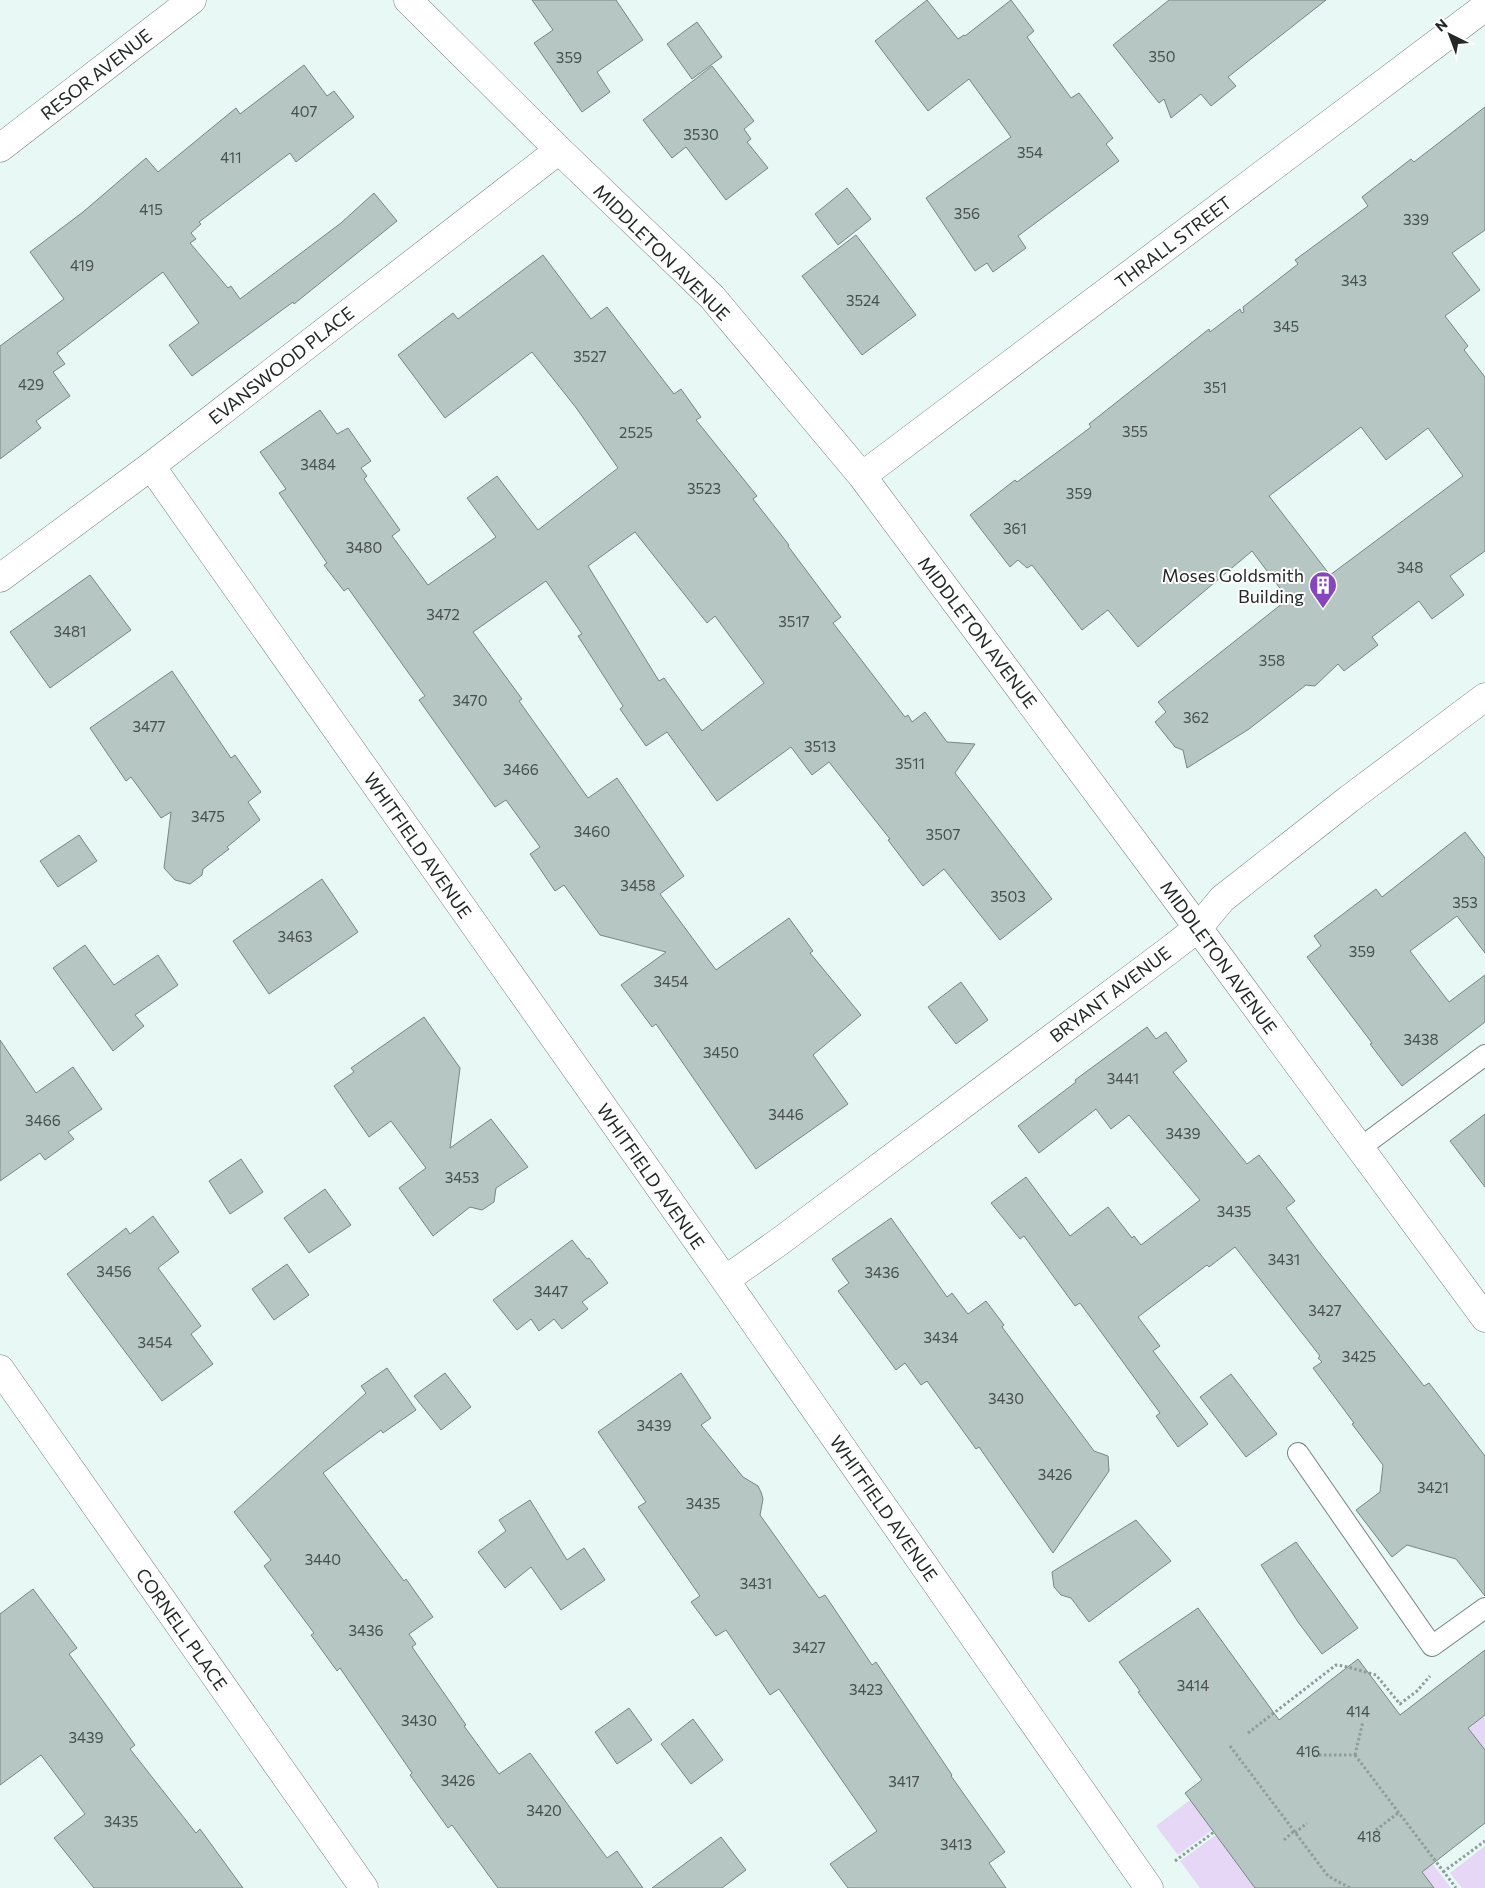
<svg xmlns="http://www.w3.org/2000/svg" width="1485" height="1888" font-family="Commissioner,sans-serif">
  <rect width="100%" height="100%" fill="#e8f9f5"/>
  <path fill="#e6d7f7" d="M1485,1715V1750L1468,1728Z
    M1190,1800L1212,1830L1178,1855L1156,1826Z
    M1398,1818L1451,1888H1434L1413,1860Z
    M1216,1835L1255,1888H1200L1180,1861Z
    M1485,1846V1888H1462L1450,1873Z"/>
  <path fill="#b6c7c3" stroke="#778683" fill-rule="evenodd" d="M532,0H616L643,40L597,72L610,92L582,112L534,43L553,30Z
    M927,0L958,39L964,35L965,36L1011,0L1034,31L1027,37L1071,98L1079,93L1113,138L1106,144L1119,161L1018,236L1026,248L993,272L987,263L975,271L926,198L1011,137L969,79L928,111L875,41Z
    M1169,0H1326L1228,77L1236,86L1211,106L1201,94L1171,118L1164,99L1159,103L1113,45Z
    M697,22L722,57L692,79L667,44Z
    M304,65L327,96L334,91L354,117L296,162L290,153L199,222L201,224L191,233L196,239L190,243L228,288L231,286L240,299L341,223L374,193L397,221L294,304L293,302L192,376L169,345L199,323L163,272L57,353L65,364L53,372L70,396L36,421L41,428L0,459V346L64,299L30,252L83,212L146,158L158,172L236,108L240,114Z
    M712,66L754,121L744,129L751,139L747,142L768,168L726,200L686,147L672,158L643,120Z
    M1485,107V230L1452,253L1480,290L1445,316L1468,346L1464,350L1485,377V551L1450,576L1464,595L1432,619L1419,601L1372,637L1378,645L1344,671L1338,664L1315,686L1306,685L1249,729L1187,768L1183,750L1175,747L1155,722L1166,712L1158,702L1288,599L1252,551L1138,647L1108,610L1082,630L1032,565L1027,568L1018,560L1010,567L970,515L1015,480L1017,482L1075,439L1091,427L1089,424L1209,329L1210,332L1240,309L1242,313L1244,312L1243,307L1298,264L1295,260L1368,206L1362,197L1411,159L1414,162ZM1361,427L1386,460L1428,428L1463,476L1330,575L1269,496Z
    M847,188L871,219L838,245L815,214Z
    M856,235L916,315L862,355L802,276Z
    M543,255L591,319L607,307L674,394L681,389L701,417L696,420L757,496L753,499L789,545L788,546L841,617L833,623L905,717L908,715L912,722L925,712L947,742L975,744L955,773L1052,899L1000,940L944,869L923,886L888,840L890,839L829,762L812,775L791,747L717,801L667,732L646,746L620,709L623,706L578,636L582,634L546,581L473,632L522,699L519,701L588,798L617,778L684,876L660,894L716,970L789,918L813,951L810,953L861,1015L813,1055L848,1104L756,1169L656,1024L652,1027L621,985L666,952L600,935L564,885L555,891L530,854L540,847L506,800L495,807L419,700L425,696L348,588L344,591L324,565L327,563L279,493L286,489L260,452L320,410L337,434L348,428L371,461L361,468L367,476L364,479L400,530L392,536L428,585L496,537L467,498L497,476L538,530L618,468L577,409L532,352L445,418L398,355L453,313L458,319ZM635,532L707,623L715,616L764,683L702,731L664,678L659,681L588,566Z
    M90,575L131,630L50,688L10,632Z
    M172,671L231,758L235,755L261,792L248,802L260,820L227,847L229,849L203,869L202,875L190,884L175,880L164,868L171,812L161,818L131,777L126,781L90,728Z
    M1465,832L1485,858V953L1457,916L1410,951L1449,1002L1485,975V1022L1402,1086L1370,1044L1372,1043L1307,957L1321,946L1314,936L1376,889L1382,897Z
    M79,835L97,861L58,887L40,861Z
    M322,879L358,932L269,994L233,941Z
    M85,945L114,985L158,955L178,985L135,1015L144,1026L113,1051L53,968Z
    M961,982L988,1020L956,1044L928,1007Z
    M424,1017L460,1068L450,1148L491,1119L528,1167L496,1188L494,1202L482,1210L470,1207L433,1236L399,1188L426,1168L391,1121L369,1137L334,1086L354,1072L351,1068Z
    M1147,1027L1156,1039L1166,1032L1187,1061L1173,1072L1247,1164L1259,1155L1295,1201L1286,1208L1317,1250L1424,1386L1429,1383L1485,1456V1596L1456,1559L1407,1545L1392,1557L1356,1510L1380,1492L1383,1465L1352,1424L1354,1423L1313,1368L1322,1362L1318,1358L1320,1356L1235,1247L1209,1267L1207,1265L1138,1317L1160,1346L1153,1351L1208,1424L1178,1447L1156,1416L1160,1413L1080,1303L1075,1306L1024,1236L1020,1239L991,1203L1026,1177L1070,1236L1108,1207L1132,1238L1134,1236L1141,1245L1200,1200L1129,1115L1111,1129L1096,1109L1039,1153L1018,1126L1076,1082L1075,1080Z
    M0,1040L36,1093L73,1067L102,1109L68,1132L74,1139L45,1160L40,1153L0,1181Z
    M1485,1114V1187L1450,1141Z
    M241,1159L263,1192L230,1214L209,1181Z
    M325,1189L351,1225L309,1253L284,1218Z
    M153,1216L179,1252L158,1268L201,1326L191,1334L213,1364L162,1401L67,1274L126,1228L130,1234Z
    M891,1218L947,1297L952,1293L968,1314L986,1301L1004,1325L1002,1327L1094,1451L1108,1456L1109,1471L1053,1553L979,1447L976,1449L927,1381L921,1385L905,1363L896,1370L838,1291L849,1283L832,1259Z
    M572,1240L587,1259L589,1258L608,1283L582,1302L588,1309L562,1329L554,1319L539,1331L531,1319L517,1330L493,1300Z
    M287,1264L309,1295L274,1320L252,1289Z
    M387,1368L416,1410L383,1433L381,1430L323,1473L404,1581L406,1579L433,1617L409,1634L416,1644L412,1647L466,1725L464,1726L499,1774L530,1753L607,1858L617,1851L643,1888H498L452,1825L448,1828L410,1775L412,1773L340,1668L337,1671L311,1635L314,1633L264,1566L271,1560L234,1512L366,1393L361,1386Z
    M445,1373L471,1407L441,1430L414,1396Z
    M681,1373L711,1418L701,1425L743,1477L758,1486L761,1492L763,1499L760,1515L819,1598L825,1595L872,1665L876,1662L952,1775L951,1776L1005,1852L989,1863L1006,1888H848L830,1864L877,1831L779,1689L770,1695L726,1630L716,1636L691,1602L700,1596L638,1507L646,1502L598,1432Z
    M1231,1374L1277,1434L1246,1457L1200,1397Z
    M530,1500L567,1560L584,1548L605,1580L561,1610L531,1567L505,1588L478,1552L506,1531L499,1520Z
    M1136,1520L1171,1561L1089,1622L1071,1598L1061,1595L1054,1587L1052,1572Z
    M1296,1542L1358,1628L1322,1654L1298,1622L1261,1565Z
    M33,1589L77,1648L69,1654L135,1745L130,1749L196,1833L200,1829L243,1888H94L54,1838L85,1814L41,1755L0,1785V1614Z
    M1198,1608L1279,1720L1358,1659L1400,1715L1485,1650V1715L1468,1728L1485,1750V1823L1422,1872L1434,1888H1255L1185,1793L1202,1780L1138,1692L1140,1691L1119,1662Z
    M629,1708L652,1740L617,1764L595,1732Z
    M693,1719L723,1760L691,1784L661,1744Z
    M721,1837L746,1870L722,1888H652Z"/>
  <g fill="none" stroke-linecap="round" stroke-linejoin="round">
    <g stroke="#758481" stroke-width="22">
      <path id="service" d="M1360,1148L1485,1055
        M1298,1453L1432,1646L1485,1608"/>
    </g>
    <g stroke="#758481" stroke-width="29">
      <path id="minor" d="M408,0L559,150L712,297L862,476L1198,928L1485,1318
        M0,148L192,0
        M151,466L725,1280L1149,1888
        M862,476L1485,7
        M0,578L151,466L559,150
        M725,1280L779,1242L1167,952L1198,928L1222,899L1349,799L1485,697
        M0,1369L364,1888"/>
    </g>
    <path stroke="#909c99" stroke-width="3" stroke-dasharray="2.5 2.5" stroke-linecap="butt" d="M1248,1733L1336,1665L1344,1666L1376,1675L1400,1704L1417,1691L1430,1676
      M1230,1746L1328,1876L1350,1888
      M1319,1755H1355
      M1355,1755L1456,1888
      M1355,1755L1363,1721
      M1376,1830L1398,1813
      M1295,1833L1307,1823
      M1284,1840L1294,1831
      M1175,1861L1214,1832
      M1443,1872L1485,1841"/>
    <use href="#service" stroke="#fff" stroke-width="20"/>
    <use href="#minor" stroke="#fff" stroke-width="28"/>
  </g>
  <defs>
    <g id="building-pin" transform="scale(1.4375)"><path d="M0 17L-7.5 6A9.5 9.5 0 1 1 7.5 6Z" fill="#8747bc" stroke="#fff"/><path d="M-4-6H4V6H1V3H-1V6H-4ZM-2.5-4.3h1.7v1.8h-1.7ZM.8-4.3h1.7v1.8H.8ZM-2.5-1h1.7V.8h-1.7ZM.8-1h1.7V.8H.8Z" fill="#fff"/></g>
  </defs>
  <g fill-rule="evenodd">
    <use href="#building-pin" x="1323" y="585"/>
  </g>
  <g text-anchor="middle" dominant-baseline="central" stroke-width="4" stroke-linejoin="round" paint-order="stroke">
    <g font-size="15" fill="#47504e">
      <text x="1162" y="56">350</text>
      <text x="569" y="57">359</text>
      <text x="304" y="111">407</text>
      <text x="701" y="134">3530</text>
      <text x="1030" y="152">354</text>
      <text x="231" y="157">411</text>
      <text x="151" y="209">415</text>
      <text x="967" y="213">356</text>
      <text x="1416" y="219">339</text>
      <text x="82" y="265">419</text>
      <text x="1354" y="280">343</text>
      <text x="863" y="300">3524</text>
      <text x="1286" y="326">345</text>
      <text x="590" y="356">3527</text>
      <text x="31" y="384">429</text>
      <text x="1215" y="387">351</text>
      <text x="1135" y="431">355</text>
      <text x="636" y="432">2525</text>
      <text x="318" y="464">3484</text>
      <text x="704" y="488">3523</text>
      <text x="1079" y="493">359</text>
      <text x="1015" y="528">361</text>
      <text x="364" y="547">3480</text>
      <text x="1410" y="567">348</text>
      <text x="443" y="614">3472</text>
      <text x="794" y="621">3517</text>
      <text x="70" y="631">3481</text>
      <text x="1272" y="660">358</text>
      <text x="470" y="700">3470</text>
      <text x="1196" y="717">362</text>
      <text x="149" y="726">3477</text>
      <text x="820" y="746">3513</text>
      <text x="910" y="763">3511</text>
      <text x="521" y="769">3466</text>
      <text x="208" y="816">3475</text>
      <text x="592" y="831">3460</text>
      <text x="943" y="834">3507</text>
      <text x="638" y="885">3458</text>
      <text x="1008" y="896">3503</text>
      <text x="1465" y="902">353</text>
      <text x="295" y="936">3463</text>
      <text x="1362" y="951">359</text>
      <text x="671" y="981">3454</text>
      <text x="1421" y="1039">3438</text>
      <text x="721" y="1052">3450</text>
      <text x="1123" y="1078">3441</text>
      <text x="786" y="1114">3446</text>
      <text x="43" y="1120">3466</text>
      <text x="1183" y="1133">3439</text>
      <text x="462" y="1177">3453</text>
      <text x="1234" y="1211">3435</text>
      <text x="1284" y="1259">3431</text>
      <text x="114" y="1271">3456</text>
      <text x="882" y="1272">3436</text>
      <text x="551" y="1291">3447</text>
      <text x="1325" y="1310">3427</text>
      <text x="941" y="1337">3434</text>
      <text x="155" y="1342">3454</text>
      <text x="1359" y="1356">3425</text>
      <text x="1006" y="1398">3430</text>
      <text x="654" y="1425">3439</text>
      <text x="1055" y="1474">3426</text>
      <text x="1433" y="1487">3421</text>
      <text x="703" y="1503">3435</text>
      <text x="323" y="1559">3440</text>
      <text x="756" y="1583">3431</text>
      <text x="366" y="1630">3436</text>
      <text x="809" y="1647">3427</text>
      <text x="1193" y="1685">3414</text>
      <text x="866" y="1689">3423</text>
      <text x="1358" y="1711">414</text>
      <text x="419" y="1720">3430</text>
      <text x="86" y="1737">3439</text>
      <text x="1308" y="1751">416</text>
      <text x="458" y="1780">3426</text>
      <text x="904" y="1781">3417</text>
      <text x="544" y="1810">3420</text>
      <text x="121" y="1821">3435</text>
      <text x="1369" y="1836">418</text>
      <text x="956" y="1844">3413</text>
    </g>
    <g font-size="18" fill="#222927" stroke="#fff">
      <text transform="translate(96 74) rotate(-38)">RESOR AVENUE</text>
      <text transform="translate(1173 242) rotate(-37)">THRALL STREET</text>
      <text transform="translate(662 252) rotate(45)">MIDDLETON AVENUE</text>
      <text transform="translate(281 365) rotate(-38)">EVANSWOOD PLACE</text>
      <text transform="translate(978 632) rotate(53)">MIDDLETON AVENUE</text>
      <text transform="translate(418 845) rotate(55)">WHITFIELD AVENUE</text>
      <text transform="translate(1219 957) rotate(54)">MIDDLETON AVENUE</text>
      <text transform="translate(1110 994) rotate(-37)">BRYANT AVENUE</text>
      <text transform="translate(651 1176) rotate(55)">WHITFIELD AVENUE</text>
      <text transform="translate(884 1508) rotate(55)">WHITFIELD AVENUE</text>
      <text transform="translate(182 1629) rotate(55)">CORNELL PLACE</text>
    </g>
    <g font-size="18" fill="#222927" stroke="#fff" text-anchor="end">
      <text x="1304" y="575">Moses Goldsmith<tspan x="1304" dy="21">Building</tspan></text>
    </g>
  </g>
  <g transform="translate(1450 35) rotate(318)" stroke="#ffffff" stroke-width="4" paint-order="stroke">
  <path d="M0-4L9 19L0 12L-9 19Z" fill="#222927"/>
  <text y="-8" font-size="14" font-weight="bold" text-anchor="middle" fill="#222927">N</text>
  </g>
</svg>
